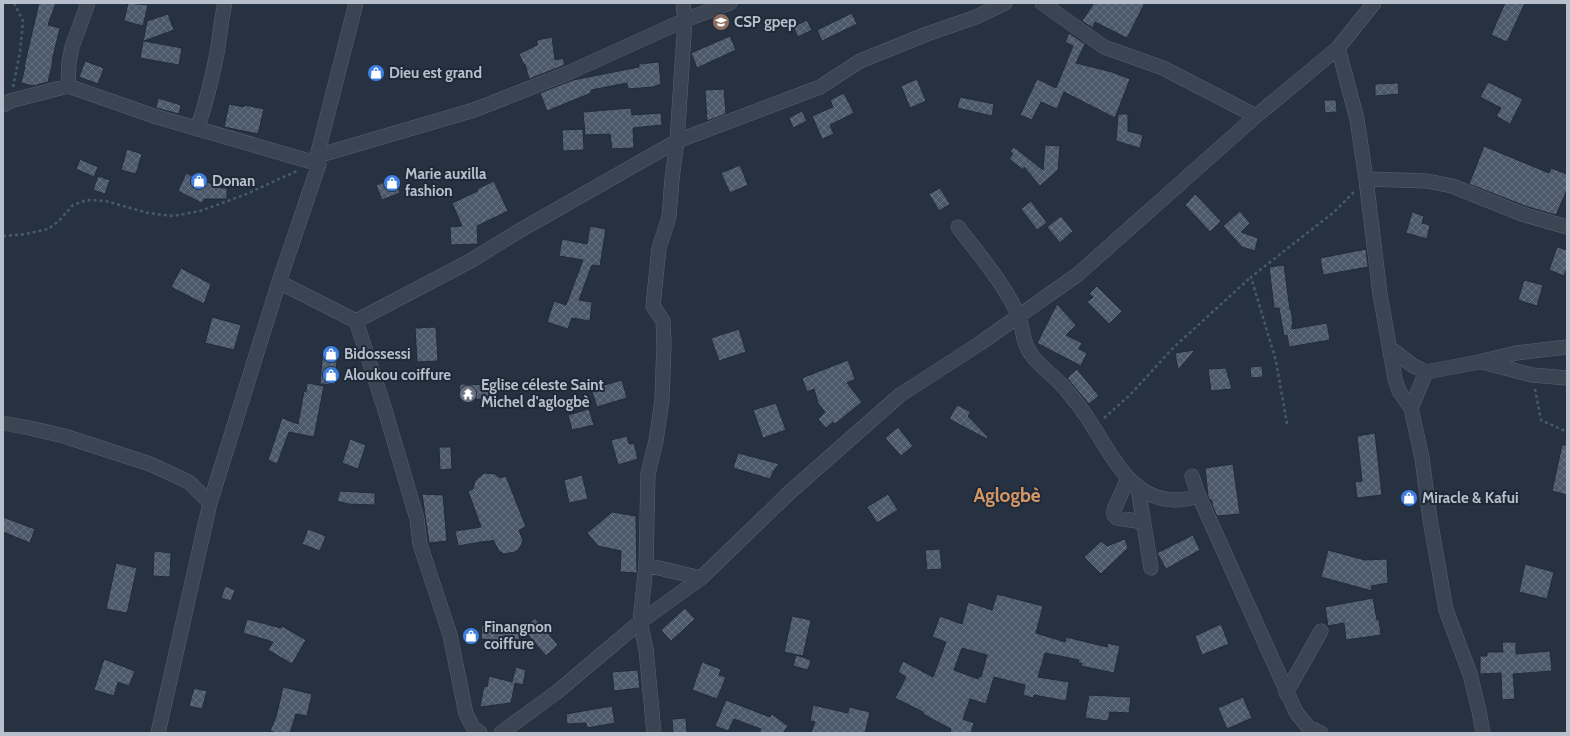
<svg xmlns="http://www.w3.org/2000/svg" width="1570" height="736" font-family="Cabin,sans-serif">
  <defs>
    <pattern id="building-cross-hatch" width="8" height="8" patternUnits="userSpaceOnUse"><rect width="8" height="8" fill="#4c596b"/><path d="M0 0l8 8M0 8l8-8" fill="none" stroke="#646f7f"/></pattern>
  </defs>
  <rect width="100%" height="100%" fill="#263242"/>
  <path fill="url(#building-cross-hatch)" stroke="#212b39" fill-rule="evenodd" d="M39,3H56L48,25L60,28L52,61H53L48,82L33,86L21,83L25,67H24Z
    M128,3L148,5L143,26L124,21Z
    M1094,3H1145L1127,38L1095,22L1093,28L1082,21Z
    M1505,3H1525L1507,42L1491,35Z
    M852,13L857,24L822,41L817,30Z
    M168,14L174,30L144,41L182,48L179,65L140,58L147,21Z
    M807,20L812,30L798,37L793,27Z
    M1069,33L1085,44L1076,63L1112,72L1130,79L1115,118L1064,92L1057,109L1041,102L1032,120L1020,115L1037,79L1056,88L1073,46L1065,42Z
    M730,36L736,50L697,68L691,53Z
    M552,37L555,60L563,58L565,65L529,79L525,64L524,65L519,54L537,45V40Z
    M85,61L104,68L98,84L79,77Z
    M659,62L661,84L653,87L628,89L627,83L591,90V93L547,111L540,93L573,80L639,67V64Z
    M917,79L926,101L910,108L901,86Z
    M1488,82L1523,99L1510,124L1496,116L1501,108L1480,97Z
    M1398,83L1399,94L1375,96V84Z
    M724,89L726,114L707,121L705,90Z
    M844,93L854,113L830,125L834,134L822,139L812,116L833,107L830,100Z
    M960,97L994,104L992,116L957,108Z
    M158,98L181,105L179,114L156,108Z
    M1324,100H1336L1337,112L1325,113Z
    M229,104L244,107L245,105L264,109L258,134L224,127Z
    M631,108L632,115L661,113L662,125L633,128L634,148L612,149L610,134L585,135L583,112Z
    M802,111L807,121L793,128L789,118Z
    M1118,114H1128V131L1143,135L1140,148L1116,141Z
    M583,129L584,150L563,151L562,130Z
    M1045,145L1060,146L1058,170L1040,186L1024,167L1023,170L1009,159L1013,154L1010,151L1014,147L1043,170Z
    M1484,146L1549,173L1551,168L1567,174V190L1556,215L1525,206L1469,184Z
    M127,149L142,154L136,174L121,170Z
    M80,159L98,167L94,177L76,169Z
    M740,165L748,185L730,193L721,173Z
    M186,173L221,188H227V199H204L202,203L178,191Z
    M98,176L110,180L105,194L93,190Z
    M395,178L400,193L382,200L376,185Z
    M494,181L508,211L477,226L478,244L451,245L450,227L462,226L452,203L478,191L477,189Z
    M940,188L950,204L939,211L929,194Z
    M1195,194L1221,221L1210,232L1185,205Z
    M1031,201L1047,223L1037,230L1021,209Z
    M1240,211L1250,223L1241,232L1258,238L1255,251L1242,247L1223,226Z
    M1412,212L1424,216L1422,223L1430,225L1427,239L1406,233Z
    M1061,216L1073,231L1060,243L1047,227Z
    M590,226L606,229L600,266L592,265L579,300L592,302L590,321L572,318L568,329L547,322L554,301L566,305L583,260L559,256L562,239L587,244Z
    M1557,247L1567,250V268L1564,276L1549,270Z
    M1366,249L1368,267L1323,275L1320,258Z
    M1284,265L1290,310L1291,309L1293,324H1292V329L1327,323L1330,340L1289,347L1287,335L1284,336L1279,308H1274L1269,267Z
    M181,268L211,284L204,304L171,287Z
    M1524,280L1543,285L1537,306L1518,300Z
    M1097,286L1122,311L1109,324L1087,302L1093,297L1089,294Z
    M1057,304L1076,325L1066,335L1082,343L1079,349L1087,353L1081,366L1037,343Z
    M212,317L241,325L234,350L205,343Z
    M436,327L438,361L417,362L415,328Z
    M739,329L746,352L719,361L711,338Z
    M323,349L338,350L335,385L320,384Z
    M1195,350L1178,370L1175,353Z
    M848,360L855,379L847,383L862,402L835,424L833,422L826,428L818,419L825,412L818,403L814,389L807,392L802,378Z
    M1262,366L1263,377L1251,378L1250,367Z
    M1226,368L1232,389L1211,391L1208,369Z
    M1077,369L1099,396L1089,404L1067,378Z
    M622,380L627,398L597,407L591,389Z
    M307,383L324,386L314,437L289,432L277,464L268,460L282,418L298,424L304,391L306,392Z
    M460,384L495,385V400L459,398Z
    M776,403L786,430L763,438L753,410Z
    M957,405L971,412L968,416L988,437L987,439L949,419Z
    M589,409L594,425L572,430L568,415Z
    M898,427L913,446L901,456L885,438Z
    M1375,433L1382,495L1357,498L1355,482L1362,481L1357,436Z
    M627,436L629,444L634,443L638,459L618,465L611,440Z
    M350,439L366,445L358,469L342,463Z
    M1562,445H1567V495L1552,491Z
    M439,447H451L452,469L440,470Z
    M738,453L765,460L779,464L773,472L770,479L733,468Z
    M1233,464L1240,514L1217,516L1212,505V500H1210L1208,496L1205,468Z
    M484,473L495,474L500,478L506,476L526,527L519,530L523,541L519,549L515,552L504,554L499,551L493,540L488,542L487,541L458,546L455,531L481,527L468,491L473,489L475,481Z
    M582,475L588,499L569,503L564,480Z
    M340,491L375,493V505L348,504L337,501Z
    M422,494L443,495L447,541L429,543Z
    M888,494L898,510L877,523L867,507Z
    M612,512L636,516L637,573L620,572L621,551L598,546L587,533Z
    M3,517L35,529L30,543L3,532Z
    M308,529L326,536L320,551L302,544Z
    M1193,535L1200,550L1166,569L1157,553Z
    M1125,539L1128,548L1101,574L1084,557L1101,541L1107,546Z
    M940,549L942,569L927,570L925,550Z
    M1328,550L1365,560L1387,559L1388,583L1371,586L1372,591L1321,577Z
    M154,551L171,553L170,577L153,576Z
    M116,563L137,568L127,613L106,609Z
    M1525,564L1554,572L1547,599L1519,592Z
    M225,586L235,590L231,601L221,598Z
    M997,594L1043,606L1036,633L1065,642L1066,637L1107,647L1108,643L1120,646L1114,673L1081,666L1082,663H1078L1079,660L1045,653L1038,677L1069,682L1066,701L1034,695L1033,698L1023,695L1025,685L994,677L986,704L970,699L963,719L974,723L971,733H950L951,729L923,714V712L895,698L906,677L898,672L903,661L933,677L946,642L932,637L940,616L962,624L968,602L992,610ZM962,648L987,655L981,677L979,676L978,679L954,670Z
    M1373,598L1377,620H1379L1381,635L1346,640L1344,623L1328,626L1325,607Z
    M685,608L695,619L671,641L661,630Z
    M792,616L811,620L803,656L784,652Z
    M535,618L558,645L546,656L523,629Z
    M247,619L281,628L282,626L306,640L292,664L268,650L273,642L243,633Z
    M1221,624L1229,644L1202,655L1195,636Z
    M482,625L520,629L519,643L481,639Z
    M1502,642H1516V654L1550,651L1552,671L1513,674L1515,699L1502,700L1501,673L1480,674V656H1487V652H1503Z
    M796,655L811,660L808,670L793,666Z
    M104,659L135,671L129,686L118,682L114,696L94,690Z
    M702,662L721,669L719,675L726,677L717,699L692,690Z
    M516,667L526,670L523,685L515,683L511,703L480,707L484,686L487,687L489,676L512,682Z
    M638,670L640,688L614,691L612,672Z
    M283,687L312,694L307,716L296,714L290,733H277L270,731L276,717Z
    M194,688L207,691L202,709L189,706Z
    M1089,695L1131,697L1129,713L1110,712L1108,721L1085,718Z
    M1243,697L1252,718L1227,729L1218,708Z
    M726,700L770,717L772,714L788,726L783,733H759L761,729L734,719L728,731L715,726Z
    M813,705L848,713L849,707L870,712L865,733H811L815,722L810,721Z
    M612,706L615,723L587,728L586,723L567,724L566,714Z
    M686,718L687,733H673L672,719Z"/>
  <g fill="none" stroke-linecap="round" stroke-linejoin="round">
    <g stroke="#58626f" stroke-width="15">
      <path id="street" d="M1042,3L1104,47L1163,68L1256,116
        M1338,48L1357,119L1366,179L1380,294L1395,379L1399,391L1411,408L1422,458L1430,519L1446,610L1470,674L1479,711L1483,733
        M68,86L69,63L72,47L88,3
        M3,105L10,101L68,86L154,116L319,164
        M197,129C206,104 212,78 217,53C220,36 221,19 225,3
        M317,156L474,110L568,73L685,20L730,3
        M1366,179L1427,181L1452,186L1522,214L1567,227
        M958,227C979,255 1005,284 1019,317C1023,329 1023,344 1031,354C1040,368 1057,377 1067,391C1074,399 1081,408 1087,417C1109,450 1129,500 1175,500C1183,500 1192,499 1198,494L1192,476
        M279,282L356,321L385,410L417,519L420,544L450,635L466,714L473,727L480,733
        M356,321L472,260L519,231L677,141L820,87L860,61L927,34L976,17L1005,3
        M1390,348L1412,365L1426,372
        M1482,362L1532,375L1567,378
        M1411,408L1426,372L1479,362L1516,353L1567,347
        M3,423L30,428L64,436L150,464L189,482L210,503
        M1128,478L1114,510V515L1117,518L1143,522
        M1138,488L1151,568
        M1198,494L1296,712L1308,727L1321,733
        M646,565L701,578
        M1286,693L1321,631
        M158,733L210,503L279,282L319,164L317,156L356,3
        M501,733L557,692L640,622L701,578L790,492L900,395L979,344L1077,275L1256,116L1338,48L1374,3
        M654,733L646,649L640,622L646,565L648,474L656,441L662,400L664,344L663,321L653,306L659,248L669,217L672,179L677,141L685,20L683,3"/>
    </g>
    <path stroke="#465d60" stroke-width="2.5" stroke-dasharray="3 3" stroke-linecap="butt" d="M13,87L20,52L23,21L14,3
      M3,236L26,234L48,229L59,221L73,205L87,200L106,201L148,213L173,216L200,211L244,195L297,171
      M1535,389L1541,420L1567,432
      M1104,418L1129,396L1173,348L1251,277
      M1287,424L1276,361L1251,277L1334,212L1354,192"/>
    <use href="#street" stroke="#3a4452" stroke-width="14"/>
  </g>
  <defs>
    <g id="school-disc" transform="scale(0.9)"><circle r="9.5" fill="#8d6e63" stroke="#1f2937"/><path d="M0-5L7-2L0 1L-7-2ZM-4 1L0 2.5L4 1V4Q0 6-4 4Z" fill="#fff"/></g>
    <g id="shop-disc" transform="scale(0.9)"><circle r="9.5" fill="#3f7fe0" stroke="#1f2937"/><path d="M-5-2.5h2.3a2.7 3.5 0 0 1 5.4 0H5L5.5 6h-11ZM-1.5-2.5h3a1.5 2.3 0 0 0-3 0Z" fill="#fff"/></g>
    <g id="temple-disc" transform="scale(0.9)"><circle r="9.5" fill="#6b7280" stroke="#1f2937"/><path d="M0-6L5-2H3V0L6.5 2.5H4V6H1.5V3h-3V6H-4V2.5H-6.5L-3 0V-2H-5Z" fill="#fff"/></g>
  </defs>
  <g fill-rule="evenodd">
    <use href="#school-disc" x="721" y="22"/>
    <use href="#shop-disc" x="376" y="73"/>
    <use href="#shop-disc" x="199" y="181"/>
    <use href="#shop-disc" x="392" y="183"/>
    <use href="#shop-disc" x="331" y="354"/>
    <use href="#shop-disc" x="331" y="375"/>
    <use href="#temple-disc" x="468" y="394"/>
    <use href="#shop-disc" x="1409" y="498"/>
    <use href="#shop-disc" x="471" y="636"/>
  </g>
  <g text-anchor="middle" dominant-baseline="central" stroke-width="4" stroke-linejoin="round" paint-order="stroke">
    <g font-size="15" font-weight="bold" fill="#b7bfcc" stroke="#1f2937" text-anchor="start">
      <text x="734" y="22">CSP gpep</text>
      <text x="389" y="73">Dieu est grand</text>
      <text x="405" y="174">Marie auxilla<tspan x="405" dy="17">fashion</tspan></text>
      <text x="212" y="181">Donan</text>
      <text x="344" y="354">Bidossessi</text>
      <text x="344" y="375">Aloukou coiffure</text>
      <text x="481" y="385">Eglise céleste Saint<tspan x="481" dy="17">Michel d'aglogbè</tspan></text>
      <text x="1422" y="498">Miracle &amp; Kafui</text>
      <text x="484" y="627">Finangnon<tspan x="484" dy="17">coiffure</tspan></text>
    </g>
    <g font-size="19" font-weight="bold" fill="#d89866" stroke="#1f2937">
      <text x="1007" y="495">Aglogbè</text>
    </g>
  </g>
  <rect width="1570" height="736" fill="none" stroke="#b7bfcc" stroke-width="8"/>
</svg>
